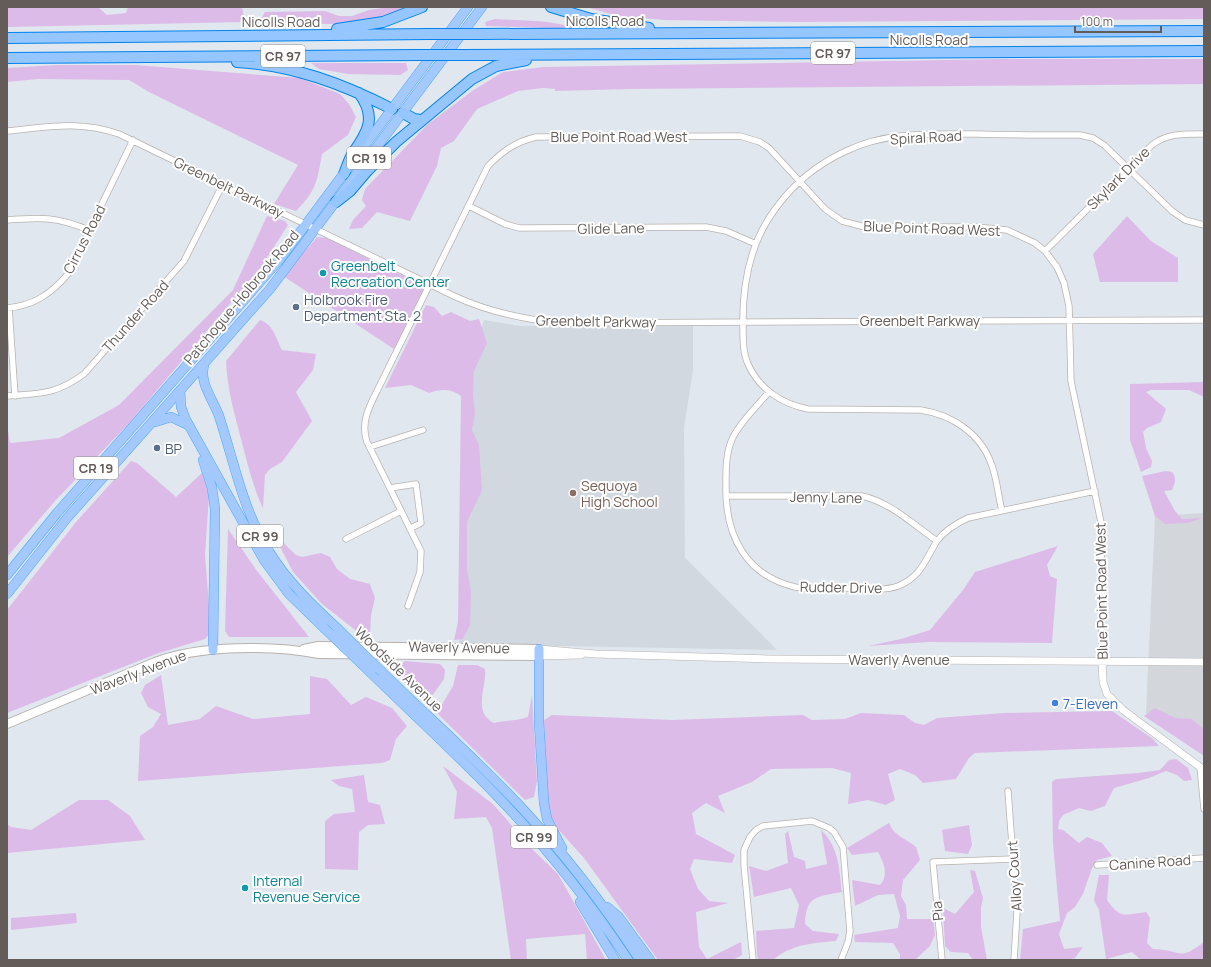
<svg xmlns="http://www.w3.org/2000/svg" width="1211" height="967" font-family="Manrope,sans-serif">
  <rect width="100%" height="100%" fill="#e0e7ee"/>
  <path fill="#d3d7dc" d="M1204,513V752L1146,713L1155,516Z"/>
  <path fill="#d1d8e0" d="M484,320L521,326L693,324V370L684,428L685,558L777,650L459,644L462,388Z"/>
  <path fill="#ddbbe8" d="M7,7H98L107,15L126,13L128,7H242L245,22L7,27Z
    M390,7H408C390,14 371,21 352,23C323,26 293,22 265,21L261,19L265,12L325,11L339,16H352L369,10Z
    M586,7H1204V19L801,22L665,20L618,16Z
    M495,19C525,21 549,19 579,29L486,26L485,22Z
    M1001,59H1204V84L629,89L555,91V89L543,88L518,91L477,109L454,141L441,148L437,166L410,221L377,212L362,228L349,229L353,220L366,206L362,200L365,189L427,125L472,91L503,72L543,67Z
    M311,63H406L408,70L400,75L348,74L319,69Z
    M57,65H135L300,78L340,94L349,104L356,117L348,135L322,154C317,182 316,191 296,211L274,204L298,165L149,92L129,80L38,79L7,82V68Z
    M267,216L285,221L288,225L261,267L131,421L55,501L7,557V424L10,443L59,438L119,405L233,290Z
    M1127,216L1151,241L1178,258V282H1100L1093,254Z
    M317,237L327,238L426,287L394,349L283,276Z
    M426,305L434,307L442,316L451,312L470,321L479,319L487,343L474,371L473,395L475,413L472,430L479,445L482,490L467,522V569L471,592L470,625L463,639L454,640L458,622L461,396C451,388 440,389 429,393L411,385L385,388Z
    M260,320C273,324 276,338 282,350L316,354L313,370L296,392L312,421L282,462L270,469L265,475L263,508C253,487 248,465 242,443C235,416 227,389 226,361Z
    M1204,382V397L1189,390H1151L1146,392L1166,409L1161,422L1147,428L1143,432L1146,448L1152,461L1151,467L1141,472L1130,440V384Z
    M131,461L137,463L176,497L202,473L209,495L205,555L211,631L205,639L156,654L7,713V610L76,522Z
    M1166,471L1172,472C1177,478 1175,483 1172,490L1164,491L1175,511L1182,519L1203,518L1188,523L1165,524L1155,516L1142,476Z
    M228,529L257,571L309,637H229L225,631Z
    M273,533L296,555L302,557L321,553L330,557L337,569L350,579L370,584L375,598L371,615L370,636L359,633L322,604L293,572Z
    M1058,546L1047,565L1050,576L1057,579L1052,643L929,642L868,646L901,639L930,630L963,590L975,572Z
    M405,661L440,664L445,670L444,679L427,703L396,674L397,668Z
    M458,665H477L485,669C487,688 472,712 494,723C506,720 516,721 528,717L532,695L537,781L534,797L525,800L437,713L453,686Z
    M161,675L168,725L200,719L216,706L253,719L310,714V676L327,679L351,705L366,697L392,708L407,726L396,739L390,760L382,763L138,781L140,736L153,727L161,714L148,707L141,693L145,685Z
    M1155,708L1175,718L1192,719L1203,729L1204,756L1144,716Z
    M1112,711L1153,739L1159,746L975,753L969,758L956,779L923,783L915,775L900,769L888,774L895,800L886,805L868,800L848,804L851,773L832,768L771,769L752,782L718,796L725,813L706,803L692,813L696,834L735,855L732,863L694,859L690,869L698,889L709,901L728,903L696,912L699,947L707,959L741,942L742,955L733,960H658L584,858L557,828L551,817L548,800L544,720L552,715L673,720L803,715L812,720L845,719L861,713L904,715L915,723L924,725L937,718L1004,713Z
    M1176,759L1188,768L1192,780L1184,781L1177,775L1166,771L1149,778L1114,788L1105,806L1091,811L1079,808L1063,815L1059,821L1058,829L1063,830L1079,843L1087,837L1102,843L1112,856L1097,860L1092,868L1083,894L1075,907L1067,913L1059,934L1064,949L1083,947L1075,958L1067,960H1020L1023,929L1060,921L1053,843L1052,782L1056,779L1138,773L1160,770L1169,760Z
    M443,766L493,804L533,850L558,874L606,960H587L585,934L526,939L527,960H511L492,828L486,817L454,819L457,792Z
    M364,775L368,802L380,805L385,824L368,825L359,832L358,870L325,869V821L334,814L355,812L352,789L339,786L331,780Z
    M79,800H108L130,816L145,840L7,853V824L11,827L31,830Z
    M889,823C895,837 906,838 916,847L920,860L903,880L901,896L906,905L907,919H933L935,935L930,946L915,960H900V954L893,943L855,942L854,935L898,928L900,916L894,894L878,895L855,906L852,880L880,885C889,875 884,863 878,852L852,855L847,848Z
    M969,825L972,845L968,854L945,851L942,830Z
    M821,830C839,847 839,868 842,892C817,897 806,895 805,924L813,931L839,934L836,941C814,943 791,944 773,960H759L757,956L756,931L794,928L799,905L791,888L754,897L749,866L766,871L788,863L785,834L788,831L794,857L805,861L806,869L827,864Z
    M970,870L975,871L983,898L981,908V927L987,960H973L968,953L951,952L945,946L943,908L955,914L974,892Z
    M1099,875H1109L1107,900C1120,919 1124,915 1146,912L1150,918L1147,943L1153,949C1181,949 1177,963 1204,942V960H1141L1132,952L1106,959L1099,910L1094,900Z
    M76,913L77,923L11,930V918Z"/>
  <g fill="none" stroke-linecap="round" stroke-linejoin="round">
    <g stroke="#b8b2af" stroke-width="7">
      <path id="minor" d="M7,131C48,127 79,120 119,134L454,296C488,312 522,319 559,323L1204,320
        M469,206L505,224L519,228L706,227L726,231L756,244
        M7,220C42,217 57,217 89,230
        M1045,251L1152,145C1168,133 1184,134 1204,134
        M7,308C33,306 51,294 68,274L133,140
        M9,308L15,396
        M769,392C757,406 742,420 733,437C725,454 726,472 726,490C726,537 747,576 795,587C810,590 826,589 841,588C858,588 882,592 898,586C921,577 925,560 937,541C945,530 955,524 968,518L1095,491
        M7,396C41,393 55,395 84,374L184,261L223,184
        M370,447L423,430
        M390,488L416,484L421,523L411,528
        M726,496H862C890,502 914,525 937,541
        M1002,511C998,495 997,478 991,463C980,433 952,415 921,410L808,409C782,404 759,389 748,364C743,353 743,340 743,328C742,286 750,242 776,208C794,183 818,164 846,151C887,131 932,134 977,134C1011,135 1045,135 1080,135L1093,138L1104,145L1172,211L1185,220L1204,225
        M346,539L401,511
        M408,606L420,572L421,551L367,442C360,422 370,405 379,387L488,166C503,151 515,142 536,137L740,136L760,142L769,148L825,209L842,221L865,227H976L1007,230L1035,243L1045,251L1057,267L1064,283L1069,306L1071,381L1101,522L1102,661
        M1200,767L1204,809
        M1008,791L1017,912L1014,960
        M1097,865L1204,858
        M753,960L744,865V850L750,837L756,830L763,826L812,821L829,828L834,832L843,847L850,931L848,942L841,960
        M942,960L933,862L1013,859"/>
    </g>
    <g stroke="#b8b2af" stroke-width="8">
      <path id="tertiary" d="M539,649L595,654L769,659L1204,662
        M539,656L581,655
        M1102,661L1103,682L1107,694L1123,710L1204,770"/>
    </g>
    <g stroke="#b8b1ad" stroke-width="10">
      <path id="secondary" d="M304,649L318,646L539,649
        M7,724L155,662C199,645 273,645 319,654L539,656"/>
    </g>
    <g stroke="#4ba7fc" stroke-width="10">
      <path id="primary" d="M204,365C199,383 213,399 219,416C234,461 243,512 270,553C288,582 312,605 337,628
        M180,390L181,407L186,420L264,560L289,594L324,628
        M155,422L171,417L188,425
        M203,460L212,488L215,509L213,650
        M7,575L57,513L280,259L468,7
        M7,594L67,518L270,289L482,7
        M539,649V722L544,803L547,819L562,848
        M382,672C428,717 476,759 519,805C564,853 604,905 640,960
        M371,673C413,714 458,755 499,798C547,848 590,902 628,960
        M580,902L615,960
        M607,907L618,916L650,960"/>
    </g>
    <g stroke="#0083ee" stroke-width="12">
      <path id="trunk" d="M551,7L591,19L649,28
        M337,29L383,22L422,7
        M478,34L1204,31
        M7,38L430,34
        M463,55L1204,51
        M7,58L416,55
        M237,62C293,65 343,84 392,109
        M403,113L414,119L421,120
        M344,174C347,167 349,159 353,153C368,132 377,117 359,93
        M336,202L350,191L367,171L396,142L472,79L496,66L526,60"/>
    </g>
    <use href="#minor" stroke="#fff" stroke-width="5.5"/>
    <use href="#tertiary" stroke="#fff" stroke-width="7"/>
    <use href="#secondary" stroke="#fff" stroke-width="8"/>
    <use href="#primary" stroke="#a4c9ff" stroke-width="9"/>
    <use href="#trunk" stroke="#95c6ff" stroke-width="10"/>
    <g stroke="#4ba7fc" stroke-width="10" stroke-linecap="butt">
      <path id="primary-bridge" d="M324,628L371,673
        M337,628L382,672"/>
    </g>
    <g stroke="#0083ee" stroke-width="12" stroke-linecap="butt">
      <path id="trunk-bridge" d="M430,34H478
        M416,55H463"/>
    </g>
    <use href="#primary-bridge" stroke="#a4c9ff" stroke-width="9"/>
    <use href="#trunk-bridge" stroke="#95c6ff" stroke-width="10"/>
  </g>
  <g fill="#0f9aa8" stroke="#fff" stroke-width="1.5">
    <circle cx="323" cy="273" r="4"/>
    <circle cx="245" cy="888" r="4"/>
  </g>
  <g fill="#5c6f8a" stroke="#fff" stroke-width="1.5">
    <circle cx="296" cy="307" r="4"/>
    <circle cx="157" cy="448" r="4"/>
  </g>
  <circle fill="#8d6e63" stroke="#fff" stroke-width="1.5" cx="573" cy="493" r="4"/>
  <circle fill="#3f7fe0" stroke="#fff" stroke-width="1.5" cx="1055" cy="703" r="4"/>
  <g text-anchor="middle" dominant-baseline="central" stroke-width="4" stroke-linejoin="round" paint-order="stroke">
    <g fill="#fff" stroke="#928d8b" stroke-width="1">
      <rect x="811" y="42" width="44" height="22" rx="3"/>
      <rect x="261" y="45" width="44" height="22" rx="3"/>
      <rect x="347" y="147" width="44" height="22" rx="3"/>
      <rect x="74" y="457" width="44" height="22" rx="3"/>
      <rect x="237" y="525" width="46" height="22" rx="3"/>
      <rect x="511" y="826" width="46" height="22" rx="3"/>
    </g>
    <g font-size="13" font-weight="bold" fill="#635c59">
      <text x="833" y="53">CR 97</text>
      <text x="283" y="56">CR 97</text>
      <text x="369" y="158">CR 19</text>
      <text x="96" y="468">CR 19</text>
      <text x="260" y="536">CR 99</text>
      <text x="534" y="837">CR 99</text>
    </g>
    <g font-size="14" fill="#635c59" stroke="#fff">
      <text x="605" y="20">Nicolls Road</text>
      <text x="281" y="21">Nicolls Road</text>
      <text x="929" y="39">Nicolls Road</text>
      <text x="619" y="136">Blue Point Road West</text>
      <text transform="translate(926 137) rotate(-3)">Spiral Road</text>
      <text transform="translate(1118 178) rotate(-45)">Skylark Drive</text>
      <text transform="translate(229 187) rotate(26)">Greenbelt Parkway</text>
      <text transform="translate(611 228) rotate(-1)">Glide Lane</text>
      <text transform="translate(932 228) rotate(2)">Blue Point Road West</text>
      <text transform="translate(84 239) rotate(-63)">Cirrus Road</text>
      <text transform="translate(241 297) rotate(-50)">Patchogue-Holbrook Road</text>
      <text transform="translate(135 316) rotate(-48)">Thunder Road</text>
      <text x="920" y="320">Greenbelt Parkway</text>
      <text transform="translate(596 321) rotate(1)">Greenbelt Parkway</text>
      <text transform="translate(826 497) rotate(1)">Jenny Lane</text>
      <text transform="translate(841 587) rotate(1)">Rudder Drive</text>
      <text transform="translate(1101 591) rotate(-91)">Blue Point Road West</text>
      <text transform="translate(459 647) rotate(1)">Waverly Avenue</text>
      <text x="899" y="659">Waverly Avenue</text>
      <text transform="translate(399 669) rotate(44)">Woodside Avenue</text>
      <text transform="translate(138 672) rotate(-21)">Waverly Avenue</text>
      <text transform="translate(1150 862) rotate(-4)">Canine Road</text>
      <text transform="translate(1014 876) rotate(-94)">Alloy Court</text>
      <text transform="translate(937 911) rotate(-95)">Pia</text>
    </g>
    <g font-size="14" fill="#0d838f" stroke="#fff" text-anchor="start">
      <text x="331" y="265">Greenbelt<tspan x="331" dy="16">Recreation Center</tspan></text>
      <text x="253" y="880">Internal<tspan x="253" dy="16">Revenue Service</tspan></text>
    </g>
    <g font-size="14" fill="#4e5e75" stroke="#fff" text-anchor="start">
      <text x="304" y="299">Holbrook Fire<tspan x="304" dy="16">Department Sta. 2</tspan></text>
      <text x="165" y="448">BP</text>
    </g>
    <g font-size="14" fill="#785e54" stroke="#fff" text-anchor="start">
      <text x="581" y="485">Sequoya<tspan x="581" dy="16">High School</tspan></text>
    </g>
    <g font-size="14" fill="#366cbe" stroke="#fff" text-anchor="start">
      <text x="1063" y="703">7-Eleven</text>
    </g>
  </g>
  <rect width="1211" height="967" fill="none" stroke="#635c59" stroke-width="16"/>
  <path d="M1075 26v6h86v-6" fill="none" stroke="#635c59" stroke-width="2"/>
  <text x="1081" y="26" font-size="12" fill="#635c59" stroke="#ffffff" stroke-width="3" paint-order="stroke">100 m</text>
</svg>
